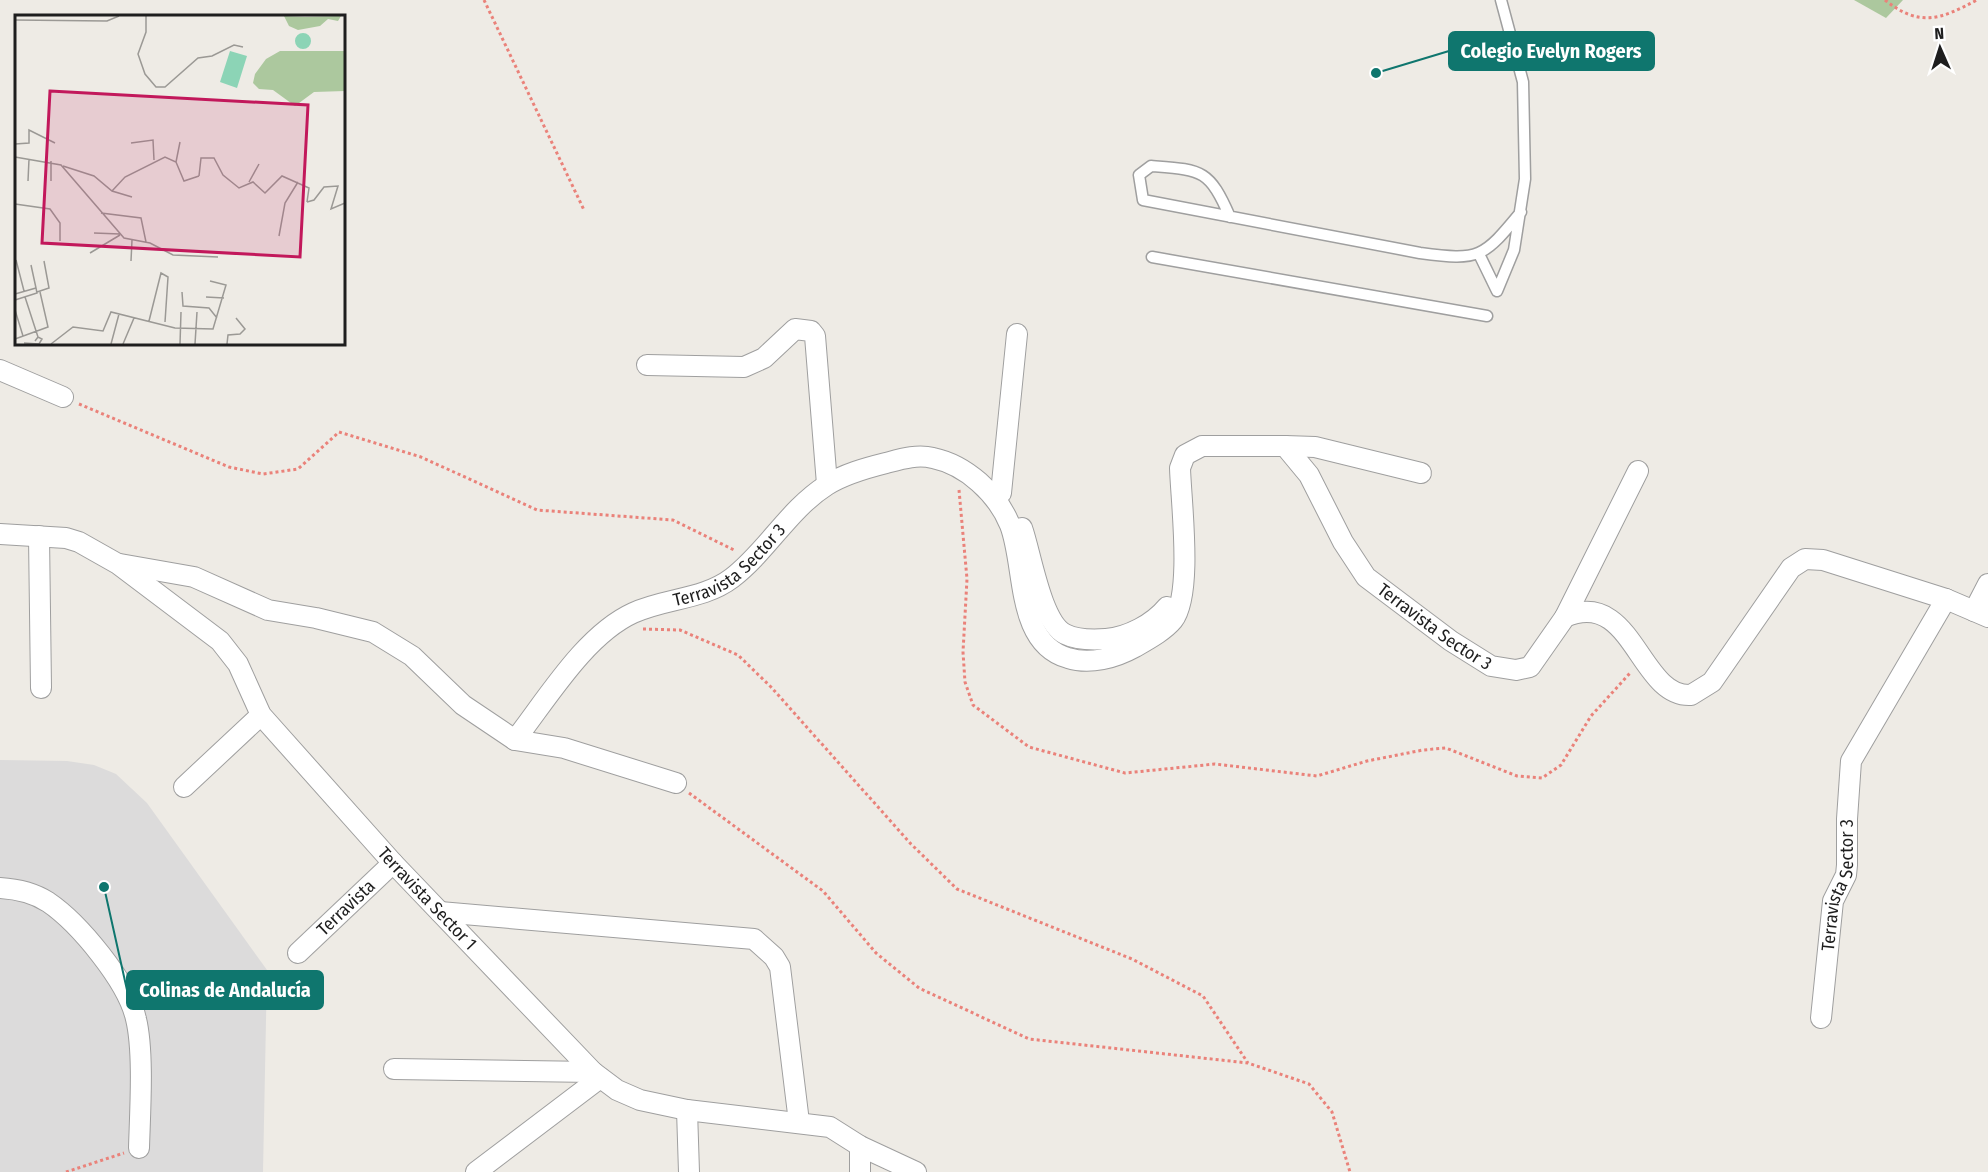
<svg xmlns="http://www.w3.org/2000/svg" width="1988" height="1172" font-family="'Fira Sans Condensed',sans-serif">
  <rect width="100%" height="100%" fill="#eeebe5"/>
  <path fill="#dcdbdb" d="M0,760L67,761L94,765L116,774L147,803L267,970L263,1172H0Z"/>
  <path fill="#acc89e" d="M1854,0H1903L1886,18Z"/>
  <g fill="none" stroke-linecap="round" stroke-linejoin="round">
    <g stroke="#9f9f9f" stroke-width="13">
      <path id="lane" d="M1230,217C1209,169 1202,170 1151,166L1139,175L1143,200L1420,253C1480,261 1483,258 1521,212
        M1479,254L1497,291
        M1152,257L1487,316
        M1497,291L1514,250L1525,179L1523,82L1501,0"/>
    </g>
    <g stroke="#9f9f9f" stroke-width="22">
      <g id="street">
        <path d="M647,365L744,367L764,358L795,329L811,331L815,336L827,484"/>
        <path d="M0,370L63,397"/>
        <path d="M1285,446L1315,447L1421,473"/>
        <path d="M1001,493L1017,334"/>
        <path d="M1022,528C1031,553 1041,622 1065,634C1077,640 1093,640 1106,639C1128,637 1153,624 1167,607"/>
        <path id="s1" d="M0,534L66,538L79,542L118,564L220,641L238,664L261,715L393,863L593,1072L617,1090L640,1100L687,1110L830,1127L860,1146L916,1172"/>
        <path d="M39,536L41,688"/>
        <path d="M120,564L194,577L268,610L316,618L373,632L412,656L463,705L515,740L564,748L676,783"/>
        <path d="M1974,611L1988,584"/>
        <path d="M1565,617L1638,471"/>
        <path id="s2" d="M515,740C547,699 585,635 633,613C665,598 703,600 732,578C767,551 789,509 827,485C844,474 866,468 886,463C901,459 917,454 933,458C966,465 997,493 1010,525C1026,566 1015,643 1068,658C1090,665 1115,658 1135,647C1147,640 1164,631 1173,620C1193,594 1181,502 1180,468L1185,455L1202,446H1285L1309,475L1343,542L1366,577L1451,641L1491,666L1516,670L1530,667L1565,617C1633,587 1639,698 1691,695L1712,682L1791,568L1805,559L1823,560L1946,599L1988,617"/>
        <path d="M184,787L261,715"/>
        <path d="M0,888C17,889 34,893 48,902C79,923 128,982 136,1019C144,1052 140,1112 139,1148"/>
        <path d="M440,912L754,939L774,957L780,967L799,1122"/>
        <path id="s3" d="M298,953L393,863"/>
        <path id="s4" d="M1821,1018L1833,901L1846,875L1847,865V819L1851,761L1946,599"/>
        <path d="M394,1069L593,1072"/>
        <path d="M687,1110L689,1172"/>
        <path d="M476,1172L600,1078"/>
        <path d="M860,1172V1146"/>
      </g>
    </g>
    <path stroke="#ea827a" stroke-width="3" stroke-dasharray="3 3" stroke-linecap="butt" d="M484,0L584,210
      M1885,0C1920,28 1941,19 1977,0
      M79,404L229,467L263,474L298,469L339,432L421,457L537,510L673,520L736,551
      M959,490L967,579L963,652L965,682L973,705L1029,747L1125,773L1215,764L1317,776L1367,761L1423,750L1446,748L1517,776L1542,778L1561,765L1591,716L1631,672
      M643,629L680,630L738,655L771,687L911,844L957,889L1132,959L1203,996L1248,1063
      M689,793L823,891L876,953L919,988L1029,1039L1248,1063L1309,1084L1332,1112L1350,1172
      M66,1172L124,1153"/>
    <use href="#lane" stroke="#fff" stroke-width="10"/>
    <use href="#street" stroke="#fff" stroke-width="20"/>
  </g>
  <g text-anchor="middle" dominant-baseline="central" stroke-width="5" stroke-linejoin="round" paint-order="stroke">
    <g font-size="18" fill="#1e1e1e" stroke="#fff">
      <text stroke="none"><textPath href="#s2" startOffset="285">Terravista Sector 3</textPath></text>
      <text stroke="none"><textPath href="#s2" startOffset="1410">Terravista Sector 3</textPath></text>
      <text stroke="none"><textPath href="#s4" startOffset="135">Terravista Sector 3</textPath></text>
      <text stroke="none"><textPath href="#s1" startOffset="585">Terravista Sector 1</textPath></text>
      <text stroke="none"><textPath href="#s3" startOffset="66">Terravista</textPath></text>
    </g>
  </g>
  <g transform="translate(15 15)">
    <rect width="330" height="330" fill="#eeebe5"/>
    <path d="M269,1L290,2L326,1L323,6L313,4L305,11L283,15L274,11ZM265,36H330V76L299,77L280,91L258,75L244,74L238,68L240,59L251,44Z" fill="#acc89e"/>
    <path d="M280 26a8 8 0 1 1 16 0a8 8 0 1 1-16 0ZM215,36L232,41L222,73L205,67Z" fill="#8cd4b6"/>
    <path fill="none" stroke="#9b9995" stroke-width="1.5" d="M131,1V17L123,39L130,59L141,72H150L183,43L197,41L219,30L228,32M0,5L92,6L104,1M116,128L138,125L139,145M0,129L14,128V115L40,128M0,142L46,150L109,223L135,228L158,240L203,242M161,147L165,127M48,151L79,161L97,176L117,182M184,161L186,143H199L208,160L224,173L238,167L250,178L267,161L294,173L292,187M13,166L14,144M36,166V146M234,167L244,149M97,176L110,162L150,142L161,147L169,166L184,161M292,187L299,185L309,172L323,171L316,194L330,188M0,189L35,194L45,208V226M86,198L126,203L131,227M79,218L105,219M264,221L270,188L283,167M75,238L105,220M1,245L9,276M116,246L117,225M16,250L21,273M22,277L34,273L29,246M167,277L168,291L194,293L202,303M0,279L21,273L22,278L0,285M10,282L23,322M191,282L209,283M0,295L8,321M134,306L146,258L153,262L150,307M0,324L33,312L25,277M9,328L24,329L27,324L23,322L20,326M36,329L58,312L88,316L96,297L160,313L198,314L211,270L195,266M96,329L104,299M108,329L119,303M165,329L166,297M180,329L182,297M212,329L213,320L225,319L230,314L221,303"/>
    <path fill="#c2185b" fill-opacity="0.15" stroke="#c2185b" stroke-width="3" d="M35,76L293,90L285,242L27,228Z"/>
    <rect width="330" height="330" fill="none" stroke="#1e1e1e" stroke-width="3"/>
  </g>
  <path fill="none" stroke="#0f766e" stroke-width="2" d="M1376 73L1449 51M104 887L127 990"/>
  <g fill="#0f766e" stroke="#fff" stroke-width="2">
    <circle cx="1376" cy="73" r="6"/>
    <circle cx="104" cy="887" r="6"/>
  </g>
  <g fill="#0f766e" stroke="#0f766e" stroke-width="2">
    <rect x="1449" y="32" width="205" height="38" rx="6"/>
    <rect x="127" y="971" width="196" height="38" rx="6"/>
  </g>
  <g font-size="20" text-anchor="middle" font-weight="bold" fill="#fff">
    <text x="1551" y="58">Colegio Evelyn Rogers</text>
    <text x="225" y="997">Colinas de Andalucía</text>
  </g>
  <g transform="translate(1940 48) rotate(357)" stroke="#ffffff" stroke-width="4.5" paint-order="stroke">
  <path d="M0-4.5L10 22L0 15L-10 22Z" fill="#1e1e1e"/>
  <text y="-9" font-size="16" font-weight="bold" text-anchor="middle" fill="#1e1e1e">N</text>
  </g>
</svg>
